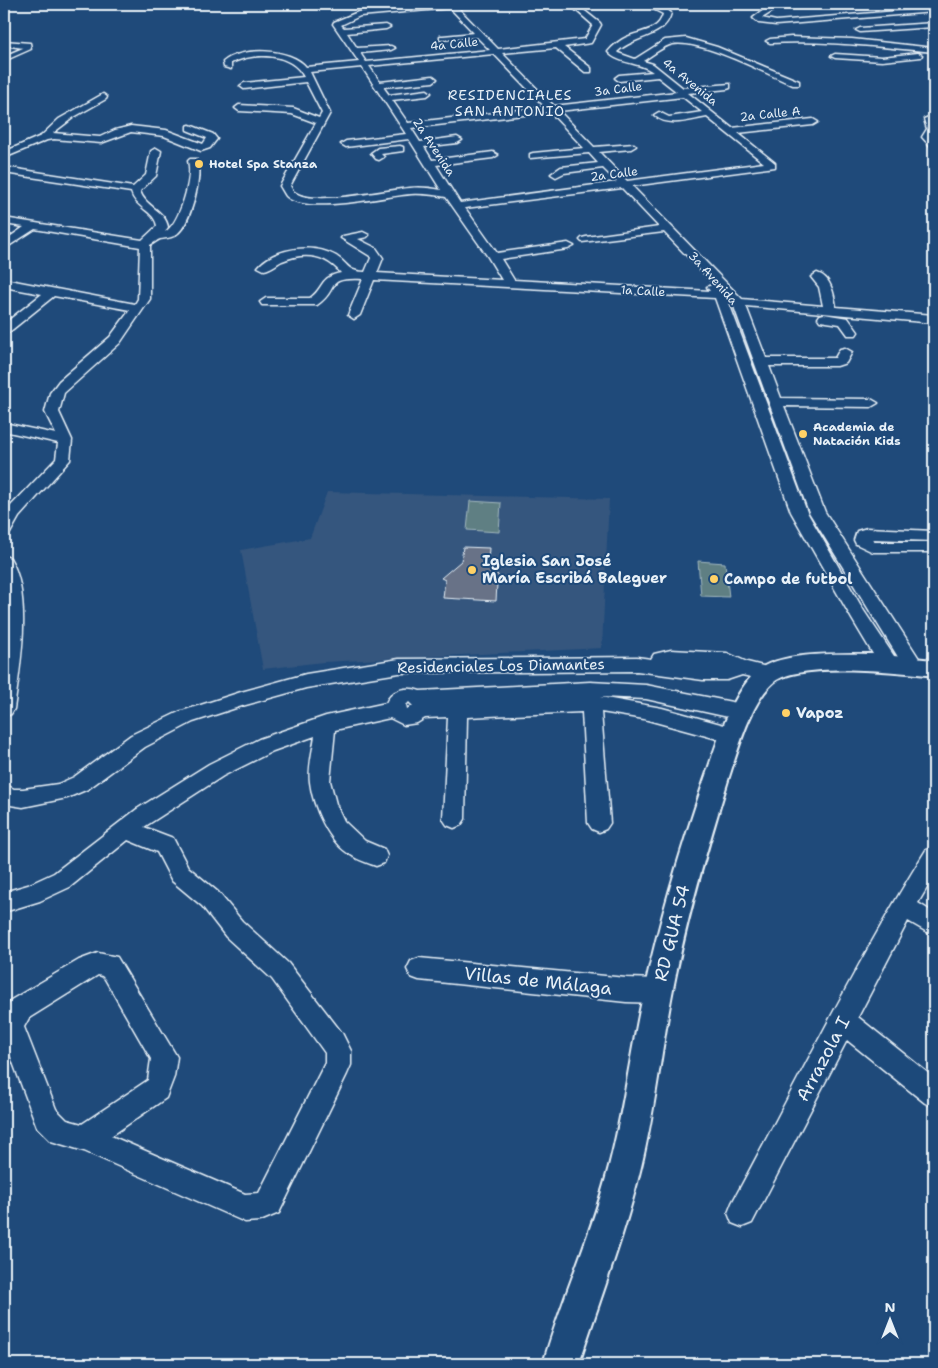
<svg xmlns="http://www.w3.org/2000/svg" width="938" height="1368" font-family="'Shantell Sans',sans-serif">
  <rect width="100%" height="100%" fill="#1f4a7a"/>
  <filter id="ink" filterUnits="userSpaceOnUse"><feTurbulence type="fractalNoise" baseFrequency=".02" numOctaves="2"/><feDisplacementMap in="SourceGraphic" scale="10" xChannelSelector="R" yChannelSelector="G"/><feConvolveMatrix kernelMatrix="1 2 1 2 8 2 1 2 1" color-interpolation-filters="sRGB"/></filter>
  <g filter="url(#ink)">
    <path fill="#35567e" d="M327,492L609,499L602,648L323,662L263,669L241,550L310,538Z"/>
    <path fill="#5e7f83" stroke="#a3b8be" d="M470,501L501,503L499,532L467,530Z
      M698,561L725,563L729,597L701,596Z"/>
    <path fill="#677287" stroke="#e8f1f8" d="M463,547L489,548L488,562L503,582L497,584L496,601L443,598L445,580L441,578L461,561Z"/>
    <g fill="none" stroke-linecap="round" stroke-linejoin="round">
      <g stroke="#e8f1f8" stroke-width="3">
        <path id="minor" d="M447,4H479L476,6L458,8L498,49L585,39L593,25L569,4H576L600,23L601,25L591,43L564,47L591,68V72H585L556,48L502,53L554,106L677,92L658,77L619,81L615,78L619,75L653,72C640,62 618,64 608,52C613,46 620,40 627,37C641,31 659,31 663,14L643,4L663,6L671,13C665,38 635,35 617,52L618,53L635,59L665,40L686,38L717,47L799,81V85H793C765,73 700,39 673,44C663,46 651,56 643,61L653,64L683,88L730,84V88L727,89L688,93L732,128L813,119L818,122L813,125L738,133L775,163V167L632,186L742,299L823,306L819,287L811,277L817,273C831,277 834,294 836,307L934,315V323L746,306L766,358H835L840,349L845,348L852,352L846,363L837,366H769L781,398L871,399L878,403L871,407L784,406L825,512L920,660L922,665L920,670L913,672L906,670L809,512L733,304L729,303L807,512L864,611L896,659L898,664L896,669L889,671L882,669L852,619L791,512L715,298L374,280L360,315L354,319L348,315L363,279C322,277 341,289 317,305H262L260,302L266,298H310C324,289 319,277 341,273C325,254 304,252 282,261C276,264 271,269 264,270L258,267C275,247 314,243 336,256C350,265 346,271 365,272L371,258L370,256L341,238L343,236L363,232L369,235L367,237L358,239L376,248L383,258L377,273L502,280L488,257L446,197C434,195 423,193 411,194C385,196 305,215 286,196C284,193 282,189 280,186L316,123L292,114L239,111L235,108L239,105L293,108L319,118L322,113L306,82L244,89L240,86L244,83L304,77C291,52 255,52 231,63V69L224,67L223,62C241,46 291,48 306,67L359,62L333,24L334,22L358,12ZM450,8L474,33L443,36H440V40L477,37L490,50L366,62L360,53L391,50L395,48L391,46L357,48L347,33L386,29L390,27L386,25L344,28L341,25L360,16ZM494,54L545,107L408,123L392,100L427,96L431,93L427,90L389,95L383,87L433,82L437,79L433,76L380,82L369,66ZM362,67L406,134L346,141L341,144L346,147L409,139L441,190C431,188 420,187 410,188C386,190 312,207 294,192C292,191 292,188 290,186L330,113L310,72ZM683,97L702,112L669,117L659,112L654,115C668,128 690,120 707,117L764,163L627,181L599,152L631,149L636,146L634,144L594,147L559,111ZM550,112L584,148L533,153L530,154V158L589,153L598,163L561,167L551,174L556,177L564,173L603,168L617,182L460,203L436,165L493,158L498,155L493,152L432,160L424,147L457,143L462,140L457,137L420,142L411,128ZM622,188L659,227L586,237L582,238L580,240L582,242L664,232L714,284L707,287L710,291L514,280L501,259L568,249L574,246L568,243L497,253L465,208Z
          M791,4H814L810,6L775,10L762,18L776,21L934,8V12L776,25L759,23L753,18L765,9Z
          M934,23V27L860,32L856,30L860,28Z
          M791,37L852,39L934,48V52C879,47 826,40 770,43L766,41L770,39Z
          M4,41L30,43L31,49L4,61V56L23,48L4,45Z
          M918,53L922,55L921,57L882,61L835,58L831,56L835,54L882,57Z
          M103,94L107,97L106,99L74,117L53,133L100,137L115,130L131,126L166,130L203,144L207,138L187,130V126L190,125L213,134L217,139L210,148L201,151L164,136L131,132L101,143L54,139L47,140L4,158V152L41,136L59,119Z
          M934,115V134L932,137L934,139V148L931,147L922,137L927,129L924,119Z
          M400,146L403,147V151L381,154L384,157L379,160L376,159L371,153L378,148Z
          M156,148L161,151L156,176L140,191C145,207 165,210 168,227L165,232C180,223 193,177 188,161L190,159H196C204,173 191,222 178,233C173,238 167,238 160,239C157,240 154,243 150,245V299L120,343L64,393L59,412L72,440L70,460L19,517L10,533L4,534V516L7,510L56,459L58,443L4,431V423L56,434L45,412L50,393L59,381L110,337L130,310L54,296L8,333L4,334V324L42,294L4,287V279L135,304L138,299L140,247L35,229L4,249V241L24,227L4,224V218L142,240L157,226C155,211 135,208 131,192L4,173V167L133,187L146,175L151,151Z
          M824,314L848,318L858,332L856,335H848L840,324L820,321L818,318L820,315Z
          M867,528L934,531V541L872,539L876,542H934V552H873L856,544L854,540L857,531Z
          M4,556L10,558C33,595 20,668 14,709L11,714L4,717Z
          M671,650L727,653L747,662L775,669L777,674L775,679L768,681L742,675L727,680H703L637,671L399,673L306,688L242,706L193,722L145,747L88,789L67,798L23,807L4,804V784L14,789H23L58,784L74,777L131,735L179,712L241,692L306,674L399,659L637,657L651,659L654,654Z
          M590,682L646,685L742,704L749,707L752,712L749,717L742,720L646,699L600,697L662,708L739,729L742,735L739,741L732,743L644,719L601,712L610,823L606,829L599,832L592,829L588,823L582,712L467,717L465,819L461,825L454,828L447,825L443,819L448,717L425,718L417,723L404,725L390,718L335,730L330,781L336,804L344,821L365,841L384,849L387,856L384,863L376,866C368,863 358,860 351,855C329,843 313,807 310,782C308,768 313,750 315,736L273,751L223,776L144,827L173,838L188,867L218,892L242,921L288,963L342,1033L351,1051V1065L347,1074L279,1213L260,1221L245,1222L84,1151L51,1141L37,1127L4,1038V1017L11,1000L79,960L98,953L117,957L177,1057L174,1077L166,1098L111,1136L245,1194L259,1193L325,1063V1053L272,979L226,937L202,906L172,881L157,852L128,840L70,887L40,901L4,912V892L28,885L54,873L137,809L209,764L259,739L326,716L386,703C392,689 407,686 420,691ZM409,702L413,706L407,709L406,705ZM98,975L102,976L105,979L151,1059L148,1080L82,1124L67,1120L56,1109L24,1027L29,1018Z
          M934,847V876L918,903L934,913V936L908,921L858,1017L934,1078V1107L925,1103L847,1040L752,1223L742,1227L732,1223L728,1213L732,1203C796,1085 855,964 926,850Z
          M419,958L626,978L658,979L666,983L670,991L666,999L658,1003L626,1002L419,980L411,977L407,969L411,961Z"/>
      </g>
      <g stroke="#e8f1f8" stroke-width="4">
        <path id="major" d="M873,654L934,660V676C901,672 800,661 774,682C751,701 738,750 729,777C707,848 686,920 672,994C661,1051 655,1110 641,1167C625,1234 600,1299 579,1364H543C562,1297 592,1234 609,1166C624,1109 631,1049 644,991C660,918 681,848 705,778C716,746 731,694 757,671C780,651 844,654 873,654Z"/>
      </g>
      <use href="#minor" fill="#1f4a7a" fill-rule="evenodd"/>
      <use href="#major" fill="#1f4a7a" fill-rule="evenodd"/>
    </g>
  </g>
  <g fill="#ffd166" stroke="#1f4a7a" stroke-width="2">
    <circle cx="199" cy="164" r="5"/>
    <circle cx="803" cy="434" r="5"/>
    <circle cx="472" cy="570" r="5"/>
    <circle cx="714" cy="579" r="5"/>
    <circle cx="786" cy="713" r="5"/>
  </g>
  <g text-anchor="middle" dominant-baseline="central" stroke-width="4" stroke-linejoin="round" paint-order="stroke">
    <g font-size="12" fill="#e8f1f8" stroke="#1f4a7a">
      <text transform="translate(454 44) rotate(-6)">4a Calle</text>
      <text transform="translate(690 82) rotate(39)">4a Avenida</text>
      <text transform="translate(618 89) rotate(-7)">3a Calle</text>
      <text transform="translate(770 114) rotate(-6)">2a Calle A</text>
      <text transform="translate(434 147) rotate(57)">2a Avenida</text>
      <text transform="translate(614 174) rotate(-7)">2a Calle</text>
      <text transform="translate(713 278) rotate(48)">3a Avenida</text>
      <text transform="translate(643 291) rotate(3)">1a Calle</text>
    </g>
    <g font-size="12" font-weight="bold" fill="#e8f1f8" stroke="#1f4a7a" text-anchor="start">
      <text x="209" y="164">Hotel Spa Stanza</text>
      <text x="813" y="427">Academia de<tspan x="813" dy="14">Natación Kids</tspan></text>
    </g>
    <g font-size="14" letter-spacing="1" fill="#e8f1f8" stroke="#1f4a7a">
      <text x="510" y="95">RESIDENCIALES<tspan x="510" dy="16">SAN ANTONIO</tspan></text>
    </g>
    <g font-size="15" font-weight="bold" fill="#e8f1f8" stroke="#1f4a7a" text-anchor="start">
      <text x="482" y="561">Iglesia San José<tspan x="482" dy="17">María Escribá Baleguer</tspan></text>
      <text x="724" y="579">Campo de futbol</text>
      <text x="796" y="713">Vapoz</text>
    </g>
    <g font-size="15" fill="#e8f1f8" stroke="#1f4a7a">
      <text transform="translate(501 666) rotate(-1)">Residenciales Los Diamantes</text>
    </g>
    <g font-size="18" fill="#e8f1f8" stroke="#1f4a7a">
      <text transform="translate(672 933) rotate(-76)">RD GUA 54</text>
      <text transform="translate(538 981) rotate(6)">Villas de Málaga</text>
      <text transform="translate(823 1059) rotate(-62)">Arrazola I</text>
    </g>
  </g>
  <rect width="938" height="1368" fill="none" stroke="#1f4a7a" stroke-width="20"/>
  <rect x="10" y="10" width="918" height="1348" fill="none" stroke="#e8f1f8" stroke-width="2" filter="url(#ink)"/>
  <g transform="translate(890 1320)" stroke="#1f4a7a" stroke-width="4" paint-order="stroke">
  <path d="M0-4L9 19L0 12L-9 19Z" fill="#e8f1f8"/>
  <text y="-8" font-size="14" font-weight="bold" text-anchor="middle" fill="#e8f1f8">N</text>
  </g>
</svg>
